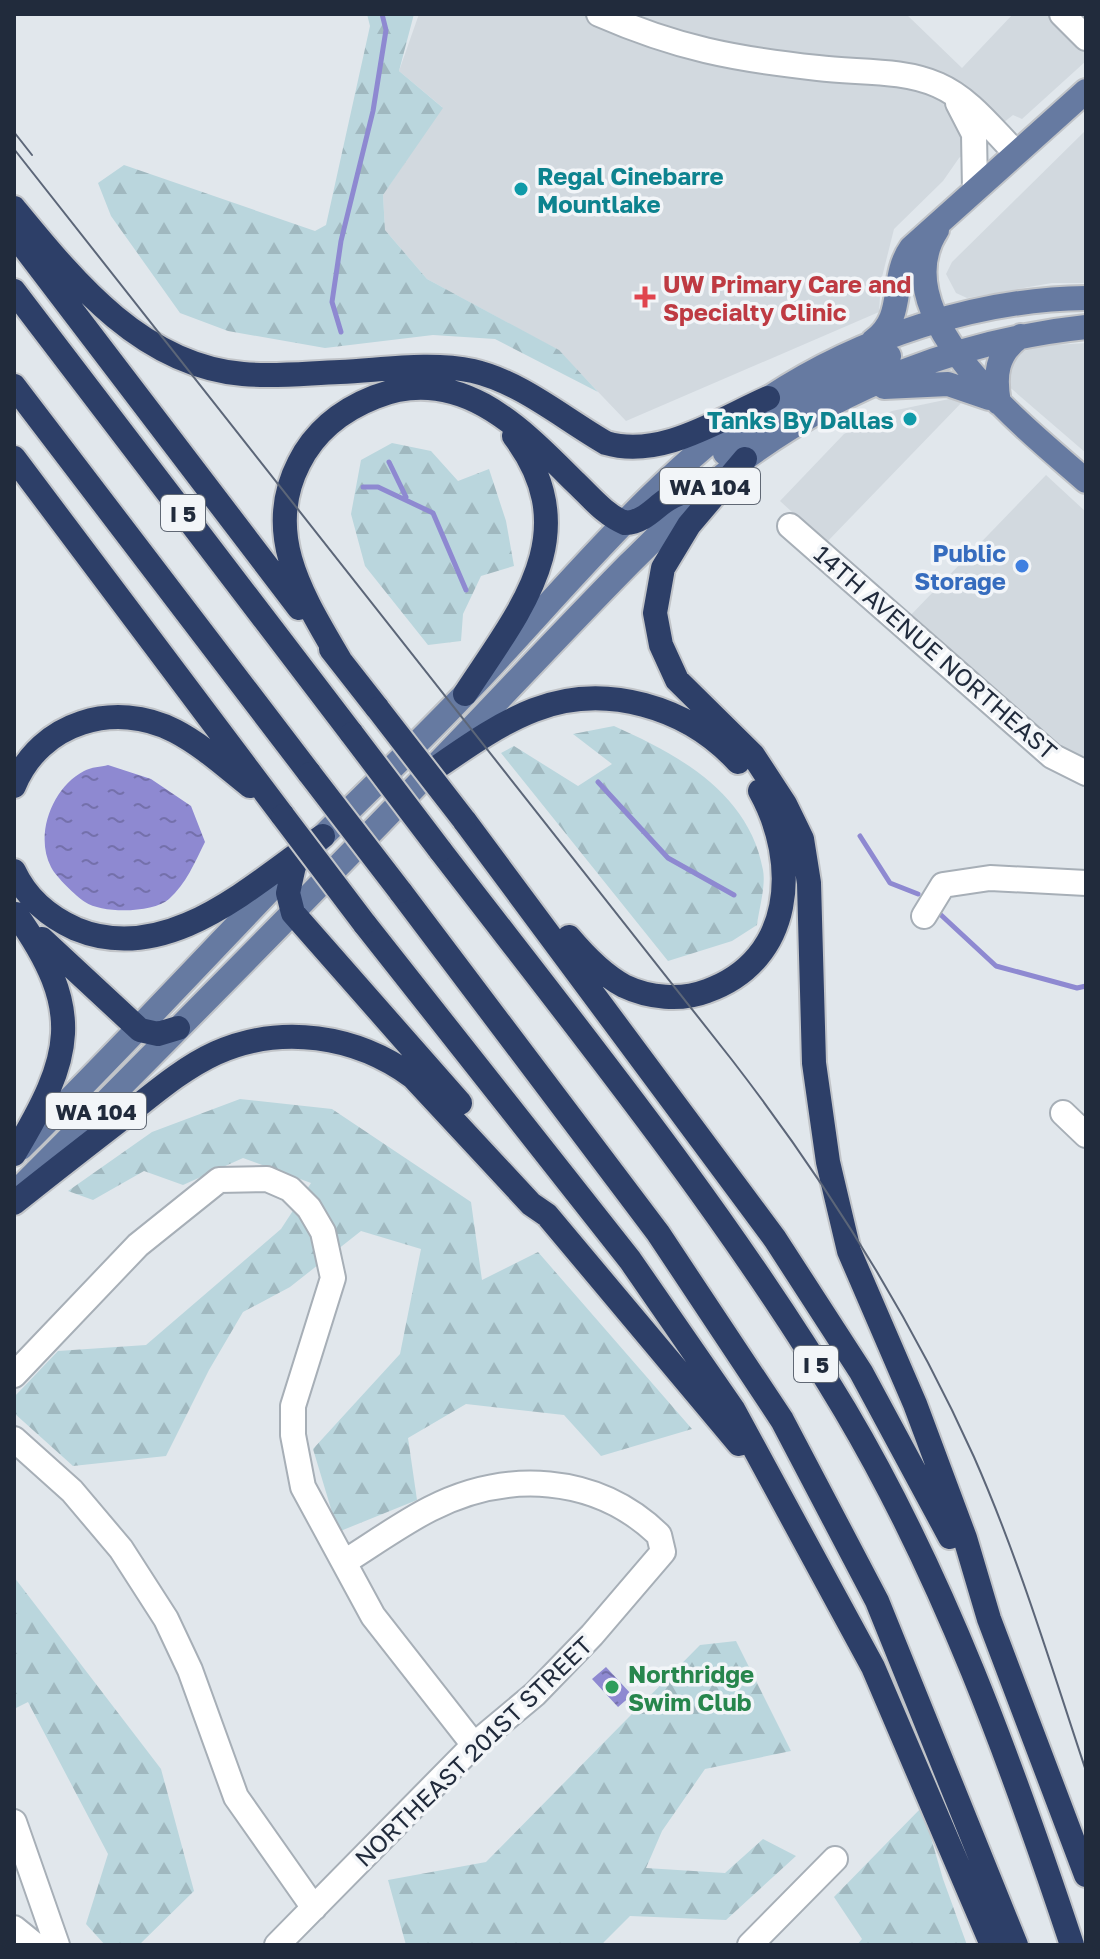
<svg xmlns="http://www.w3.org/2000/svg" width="1100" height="1959" font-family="'Golos Text',sans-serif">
  <defs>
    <pattern id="forest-firs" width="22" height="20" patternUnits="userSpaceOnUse" patternTransform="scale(2)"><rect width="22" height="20" fill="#bad6dd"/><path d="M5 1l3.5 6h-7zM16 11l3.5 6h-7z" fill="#a0b8bf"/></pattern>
    <pattern id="water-ripples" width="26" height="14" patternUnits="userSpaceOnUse" patternTransform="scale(2)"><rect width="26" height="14" fill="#8e89d1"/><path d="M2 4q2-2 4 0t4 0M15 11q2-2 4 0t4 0" fill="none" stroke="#7470ab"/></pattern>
  </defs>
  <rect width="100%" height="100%" fill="#e1e7ec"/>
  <path fill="#d2d9df" d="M419,14H906L962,68L1013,14H1086V61L1022,119L1013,115L959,158L943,181L894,229L881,281L879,312L626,421L558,350L427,279L385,230L383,195L442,107L399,71Z
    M1086,130V283H1052L967,298L956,293L946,274L952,262Z
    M1086,343V453L1006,384L1010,356L1040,346Z
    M954,398H966L826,543L780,501L844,434L892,411Z
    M1046,475L1086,512V763L1037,728L906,620Z"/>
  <path fill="url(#forest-firs)" d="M367,14H414L399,71L443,108L383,195L385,230L427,279L559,350L598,392L495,339L433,335L325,348L228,331L180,313L111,216L98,183L124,165L315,231L326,225L370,26Z
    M392,443L431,451L458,481L489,469L506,521L514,566L481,576L463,614L461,641L428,645L365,566L351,514L361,460Z
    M614,726C679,755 749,793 763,870C766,886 759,909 757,925L732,941L668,961L501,753L514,746L578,786L612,764L573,734Z
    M240,1099L332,1109L471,1202L482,1280L538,1252L692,1429L601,1456L564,1415L466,1404L408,1438L417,1500L338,1532L313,1449L400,1354L421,1249L361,1231L290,1287L243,1312L209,1370L166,1456L73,1466L14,1413V1397L58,1351L146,1345L281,1229L311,1183L243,1158L183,1185L144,1171L93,1200L68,1191L152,1132Z
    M14,1577L161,1769L194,1891L139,1945H105L86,1924L108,1854L28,1702L14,1709Z
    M736,1641L791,1751L705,1769L662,1831L646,1868L725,1873L763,1839L796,1856L726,1920L630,1916L601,1945H406L388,1880L486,1862L700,1645Z
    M922,1807L943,1879L967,1945H857L862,1939L834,1897Z"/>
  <path fill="url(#water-ripples)" d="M108,765L151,779L191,806L205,842C195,862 186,884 169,899C153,913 103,914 85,902C76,896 56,877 51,867C34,834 53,787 84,771C91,767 101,767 108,765Z
    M606,1667L632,1695L618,1707L592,1679Z"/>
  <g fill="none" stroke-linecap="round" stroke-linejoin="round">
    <path stroke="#8e89d1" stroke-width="5" d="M341,332L332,302L341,241L373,111L386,30L382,14
      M389,462L406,497
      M363,487H378L433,513L466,590
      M598,782L668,858L734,895
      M860,836L890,883L918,894
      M941,915L996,966L1077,988L1086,986"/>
    <g stroke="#a7afb7" stroke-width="28">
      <path id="minor" d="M599,14C677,48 734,59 818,68C857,73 902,69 938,85C970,99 992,129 1016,153
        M1062,14L1086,38
        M958,103L974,134L975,190
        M790,526L1052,756L1086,773
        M924,916L943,885L990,878L1086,883
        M1063,1113L1086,1135
        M14,1375L138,1245L219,1180L267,1179L290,1189L309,1208L323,1232L333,1278L293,1406V1435L303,1487L373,1616L474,1745
        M14,1439L72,1491L121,1549L166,1619L190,1670L236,1797L314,1908
        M14,1822L57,1945
        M14,1928L35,1945
        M277,1945L474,1745L535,1694L592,1635L663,1552L659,1535C596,1474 506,1470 430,1509C401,1524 373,1544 346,1561
        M750,1945L835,1859"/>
    </g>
    <g stroke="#c1c4c8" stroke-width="28">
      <path id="major" d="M937,230C880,317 1031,432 1086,481
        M873,341C907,317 889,279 911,248L1086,91
        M884,387L948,384L989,398
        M999,403C994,376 996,353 1021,336
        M725,453L780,413L889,356
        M21,1148C114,1056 203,960 294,865C351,807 411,751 468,691C559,596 659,470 769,398C860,338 977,299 1086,298
        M21,1187C153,1054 285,922 415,787C487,713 557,637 629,564C666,528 701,491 743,460C843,386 962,340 1086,327"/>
    </g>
    <g stroke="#c1c4c8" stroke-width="28">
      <path id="highway" d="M14,208C74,281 141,365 243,374C275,377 308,373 340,372C383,370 430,362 473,371C521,382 564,419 606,443C661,459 718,420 768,398
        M14,234L299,608
        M14,291L352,734
        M14,386L310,774
        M14,458L283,816
        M745,459L689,525L663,568L655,613L661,645L677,680L753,755L785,804L802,839L809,883L814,1063L828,1162L849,1251L915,1404L965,1538L989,1619L1086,1875
        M331,649L378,709
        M340,660C304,598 262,535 299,463C315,431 342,410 375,397C459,363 521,428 574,481C590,496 605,515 625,523C649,522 658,500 679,494
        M465,694C520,610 587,533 514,436
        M433,770C465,748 498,724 534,710C605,682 688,707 738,762
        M14,786C40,722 115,700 175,731C202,745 226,767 250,786
        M464,820L775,1239L861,1372L950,1537
        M440,850C580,1032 727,1213 845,1410C944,1577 1011,1762 1072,1945
        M294,866L288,893L293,913L460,1103
        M14,871C26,897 49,917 76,929C168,967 253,884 323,836
        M400,891L658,1233L782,1420L877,1601L1016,1945
        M364,923L630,1260L733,1409L873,1667L992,1945
        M569,937C585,956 602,974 624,986C649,998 681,1001 707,991C794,960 800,863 760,791
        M42,939L140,1030L158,1034L178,1028
        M14,1154C73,1056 85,1011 16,914
        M14,1203C49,1175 85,1147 120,1120C151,1096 181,1069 216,1053C281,1024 356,1035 413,1077L531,1204L547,1215L739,1444"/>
    </g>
    <use href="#minor" stroke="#fff" stroke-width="24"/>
    <use href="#major" stroke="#667aa1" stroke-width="24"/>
    <use href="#highway" stroke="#2d3f68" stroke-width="24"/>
    <path stroke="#5c6678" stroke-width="2" d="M14,132L32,155
      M14,149L732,1060C827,1183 910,1315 974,1457C1019,1559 1051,1666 1086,1771"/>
    <g stroke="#c1c4c8" stroke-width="28" stroke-linecap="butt">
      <path id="highway-bridge" d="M378,709L464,820
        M352,734L440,850
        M310,774L400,891
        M283,816L364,923"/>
    </g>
    <use href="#highway-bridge" stroke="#2d3f68" stroke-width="24"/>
  </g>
  <g fill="#0f9aa8" stroke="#f2f5f8" stroke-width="3">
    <circle cx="521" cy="189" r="8"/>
    <circle cx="910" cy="419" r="8"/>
  </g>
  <path fill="#e0444e" stroke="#f2f5f8" stroke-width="3" d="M641 285h8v8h8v8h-8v8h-8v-8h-8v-8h8z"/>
  <circle fill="#3f7fe0" stroke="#f2f5f8" stroke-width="3" cx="1022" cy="566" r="8"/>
  <circle fill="#2e9e5b" stroke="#f2f5f8" stroke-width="3" cx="612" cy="1687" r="8"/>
  <g text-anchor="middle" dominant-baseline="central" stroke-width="7" stroke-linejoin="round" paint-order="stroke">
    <g fill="#f2f5f8" stroke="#606874" stroke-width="2">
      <rect x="660" y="468" width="100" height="36" rx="6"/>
      <rect x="161" y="495" width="44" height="36" rx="6"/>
      <rect x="46" y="1093" width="100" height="36" rx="6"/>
      <rect x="794" y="1346" width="44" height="36" rx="6"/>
    </g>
    <g font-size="22" font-weight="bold" fill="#212b3c">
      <text x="710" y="486">WA 104</text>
      <text x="183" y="513">I 5</text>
      <text x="96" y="1111">WA 104</text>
      <text x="816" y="1364">I 5</text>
    </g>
    <g font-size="24" font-weight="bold" fill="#0d838f" stroke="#f2f5f8" text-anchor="start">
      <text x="537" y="175">Regal Cinebarre<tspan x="537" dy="28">Mountlake</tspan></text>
      <text x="894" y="419" text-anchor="end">Tanks By Dallas</text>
    </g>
    <g font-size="24" font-weight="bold" fill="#be3a42" stroke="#f2f5f8" text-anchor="start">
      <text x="663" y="283">UW Primary Care and<tspan x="663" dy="28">Specialty Clinic</tspan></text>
    </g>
    <g font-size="24" font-weight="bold" fill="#366cbe" stroke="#f2f5f8" text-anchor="end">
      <text x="1006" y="552">Public<tspan x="1006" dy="28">Storage</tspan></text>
    </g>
    <g font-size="24" fill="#212b3c" stroke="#f2f5f8">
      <text transform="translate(936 652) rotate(41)">14TH AVENUE NORTHEAST</text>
      <text transform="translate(473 1751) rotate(-44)">NORTHEAST 201ST STREET</text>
    </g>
    <g font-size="24" font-weight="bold" fill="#27864d" stroke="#f2f5f8" text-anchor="start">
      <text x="628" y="1673">Northridge<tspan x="628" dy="28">Swim Club</tspan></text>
    </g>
  </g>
  <rect width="1100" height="1959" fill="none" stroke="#212b3c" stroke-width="32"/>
</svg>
